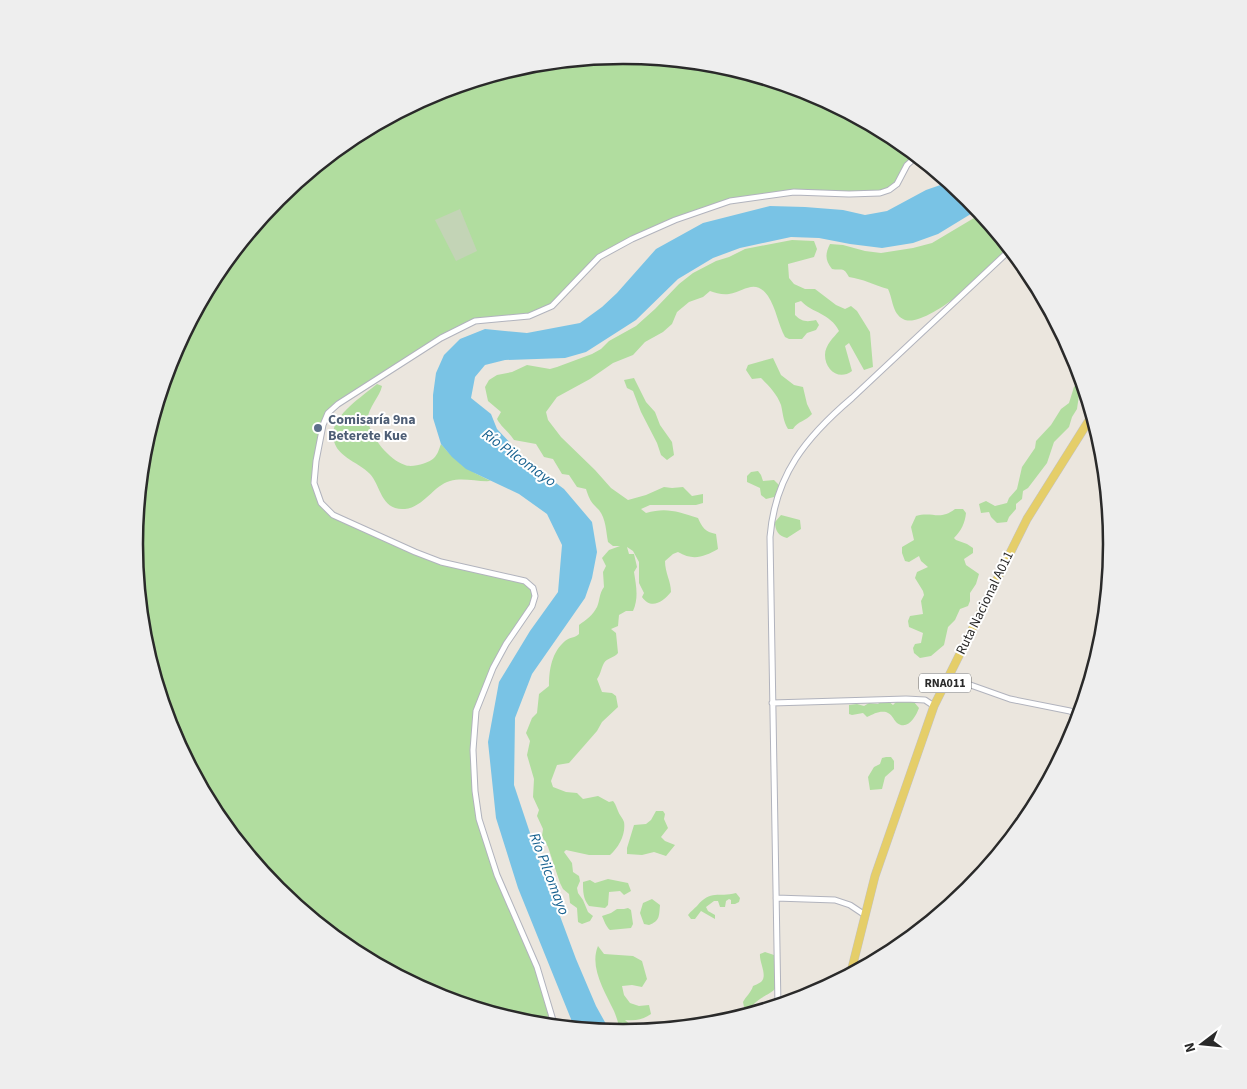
<svg xmlns="http://www.w3.org/2000/svg" width="1247" height="1089" font-family="'Source Sans 3',sans-serif">
  <rect width="100%" height="100%" fill="#ebe6de"/>
  <path fill="#b1dd9f" d="M623,55L719,64L811,92L896,138L917,156L907,165L897,184L880,193L794,192L730,201L675,220L599,257L552,306L540,312L475,321L441,338L328,413L316,461L317,493L333,515L440,561L525,581L535,596L506,644L476,711L473,732L479,819L497,875L537,967L555,1027L528,1025L436,997L351,951L277,890L216,816L171,732L143,640L134,544L143,449L171,357L217,272L278,198L352,137L436,92L528,64Z
    M980,212L995,230L993,232C997,242 1003,243 1005,256C989,270 924,331 903,319C892,313 893,299 888,289C874,285 863,279 849,277C843,266 842,271 832,269C825,260 825,254 830,244L843,245L865,251L881,253L913,248L932,243L974,218Z
    M792,240L814,241L817,249L814,257L788,264L789,278L794,284L805,289H815L836,305L845,309L851,306L857,311L870,332L873,367L864,370L849,343L845,346L852,371C839,381 825,370 825,355C825,345 834,337 839,331C830,313 812,313 801,301L795,303V315C802,322 807,322 816,320L819,325L816,330L807,333L802,339H789L785,337C778,324 776,308 768,296C755,278 745,291 729,294C722,295 716,293 710,291L703,297L689,302L677,312L672,324L663,332L645,342L633,355L613,363L590,379L557,397L546,412L548,420L561,437L595,470L611,488L628,500L646,495L664,487L672,488L683,487L692,496L703,494V503L696,505H650L641,509L646,513C667,507 678,512 698,518C702,527 705,532 716,534L718,549C704,557 693,561 678,552L673,554L665,561C665,573 671,581 671,592C663,602 651,610 642,597L644,593L639,583V562L633,551L627,547L629,554H634L637,567L634,572C636,585 639,598 633,611H626L619,615L618,626L611,629L616,633L618,653C614,658 607,658 604,663C601,668 601,674 597,679L602,692L612,693L616,696L618,707L602,722L597,731L569,763L557,765L551,781L553,787L566,792L577,793L583,799L598,796L609,802L613,801C616,805 616,806 618,811C619,815 623,818 624,822C626,834 619,847 610,855H589L566,850L564,852L572,863L573,872L579,876L580,881L577,888L578,893L583,900L588,912L593,916L590,921L582,924L578,922L577,908L570,903L569,894L563,889L560,883L548,847L542,836L543,829L537,816L539,810L533,797L534,779L527,755L530,741L526,733L532,718L537,713L539,694L549,686C549,669 552,652 565,641C570,637 575,638 579,634V625C586,620 593,615 597,607C600,600 599,594 604,587L603,572L606,566L602,558L609,550L620,546H613L608,542C606,531 606,519 599,510C591,502 590,501 586,489L577,487L569,475L562,474L553,459L544,457L536,444L514,440C509,432 502,428 497,419L501,412L488,401L485,387L489,380L497,375L512,372L527,365L550,369L557,367L592,354L601,349L609,341L636,326L655,309L679,284L693,273L716,261L729,257L745,249Z
    M773,358L781,375L794,385L803,387L807,404L812,414C806,421 798,421 793,429H788C783,421 783,413 781,405C777,394 769,386 761,378L752,379L746,370L748,365Z
    M1080,372L1084,385L1079,395L1077,409L1072,417L1069,427L1054,442L1047,463L1028,488L1023,491L1022,499L1016,504V509L1009,517L1007,522L997,523L991,517L989,512L981,513L979,504L986,501L995,506L1007,503L1009,498L1017,489L1022,467L1035,448L1036,441L1051,425L1061,409L1069,403L1074,387L1078,382L1077,375Z
    M634,378L646,402L655,412L660,425L672,442L674,455L667,460L661,455L657,443L641,412L633,391L627,388L624,380Z
    M377,384L382,386C380,397 366,410 368,421C371,437 389,460 405,465C412,468 429,463 434,458C438,454 439,449 441,444C458,464 468,470 491,481C477,482 463,477 450,481C434,485 424,507 405,509C381,511 381,486 370,474C358,461 333,457 333,434C334,414 363,396 377,384Z
    M758,471L761,475L763,481L774,480L781,487L778,496L766,499L761,495L760,488L747,482V476L751,472Z
    M955,509H963L966,513C965,523 961,531 954,538L956,540L967,544L973,548V553L964,559L966,565L979,574L976,584L970,593V601L968,606L960,609L955,620L948,627L944,645L931,656L920,658L914,653L913,648L915,644L921,643L923,633L909,627L908,621L910,616L923,614L921,601L924,595L923,591L915,578L917,572L928,567L921,561L919,556L909,562L905,561L902,553V547L914,540L911,527L916,516C932,511 940,521 955,509Z
    M781,515L800,520L801,529L787,538C778,536 775,530 775,522Z
    M881,701H888L893,705L897,701L914,702L919,708C916,716 908,731 897,723C893,719 892,714 886,712C878,711 874,714 867,717L863,713L852,715L849,714V705L857,704L864,706L869,703L878,704Z
    M886,757H891L894,761V769L885,777L882,789L870,790L868,777L874,767L880,764L882,758Z
    M656,811H663L665,814L664,819L668,828L661,837L665,841L675,845L666,856L654,852L642,855L627,854V848L634,825L646,824L651,820Z
    M608,879L628,883L631,891L624,895L620,891L609,892L608,905L605,908L589,906C583,899 583,891 583,882L590,880L595,883Z
    M736,893L740,898L739,902L735,904H731V900L729,899L726,901L725,907H720L718,901H714L706,907L708,911L715,915V919L701,911L695,919H691L688,915C691,911 694,909 697,906C711,889 718,898 736,893Z
    M652,899L660,905C659,916 660,921 649,925L644,924L640,913L643,903Z
    M628,908L631,910L633,924L631,928L610,930C606,927 604,920 602,916L611,913L617,909H624Z
    M598,946L604,954L633,956L642,961L647,979L642,987L632,985L622,986L624,995L630,1003L639,1006L649,1005L651,1014C642,1020 636,1021 625,1020L635,1029L642,1032L621,1034C619,1026 617,1018 614,1011C605,992 589,967 598,946Z
    M765,952L774,955C777,962 780,980 776,987C773,993 765,995 760,999C755,1002 753,1006 747,1008L744,1007L743,1002C746,996 751,993 753,986C755,985 758,984 761,982C768,976 759,962 760,954Z"/>
  <path fill="#c3d4b6" d="M460,209L477,251L456,261L435,220Z"/>
  <path fill="#79c3e5" d="M949,182L970,199L979,209L938,234L913,243L882,248L850,244L819,238L791,237L740,248L713,258L678,279L636,320L586,352L565,358L505,360L485,365L475,377L471,398L491,414L497,429L529,463L564,489L592,522L597,552L592,578L585,598L532,674L515,718L514,785L538,857L576,959L596,1006L611,1033L575,1029L518,888L496,818L488,742L499,682L530,631L558,592L562,545L547,514L519,494L466,469L452,457L441,444L433,418V395L436,373L444,355L460,339L485,329L527,333L580,323L602,307L617,293L656,249L703,223L770,206L805,207L843,210L865,215L887,211L926,190Z"/>
  <g fill="none" stroke-linecap="round" stroke-linejoin="round">
    <g stroke="#b1b3bd" stroke-width="7">
      <path id="street" d="M948,677L1010,699L1070,711L1080,717
        M772,703L906,699L925,700L934,706
        M776,898L835,900L850,905L865,915
        M778,1007L770,537C775,475 806,437 852,398L1011,249
        M555,1027L537,967L497,875L479,819L475,791L473,750L476,711L493,668L506,644L532,606L535,596L533,588L525,581L441,562L415,552L333,515L321,503L314,483L316,461L323,425L328,413L338,404L441,338L475,321L529,316L552,306L599,257L632,239L675,220L730,201L794,192L849,194L880,193L889,190L897,184L907,165L917,156"/>
    </g>
    <g stroke="#c3c3c3" stroke-width="9">
      <path id="primary" d="M850,976L875,876L934,706L1027,519L1093,414"/>
    </g>
    <use href="#street" stroke="#fff" stroke-width="5"/>
    <use href="#primary" stroke="#e5ce69" stroke-width="8"/>
  </g>
  <circle fill="#5c6f8a" stroke="#fff" stroke-width="2" cx="318" cy="428" r="5"/>
  <g text-anchor="middle" dominant-baseline="central" stroke-width="4" stroke-linejoin="round" paint-order="stroke">
    <rect fill="#fff" stroke="#6a6a6a" stroke-width="1" x="919" y="673.5" width="52" height="19" rx="4"/>
    <g font-size="12" font-weight="bold" fill="#2a2a2a">
      <text x="945" y="683">RNA011</text>
    </g>
    <g font-size="14" font-weight="bold" fill="#4e5e75" stroke="#fff" text-anchor="start">
      <text x="328" y="420">Comisaría 9na<tspan x="328" dy="16">Beterete Kue</tspan></text>
    </g>
    <g font-size="14" fill="#2a2a2a" stroke="#fff">
      <text transform="translate(985 603) rotate(-64)">Ruta Nacional A011</text>
    </g>
    <g font-size="15" font-style="italic" fill="#186290" stroke="#fff">
      <text transform="translate(519 458) rotate(36)">Río Pilcomayo</text>
      <text transform="translate(549 874) rotate(69)">Río Pilcomayo</text>
    </g>
  </g>
  <path d="M0 0H1247V1089H0ZM143 544a480 480 0 1 1 960 0a480 480 0 1 1-960 0Z" fill="#eee" fill-rule="evenodd"/>
  <path fill="none" stroke="#2a2a2a" stroke-width="2.5" d="M143 544a480 480 0 1 1 960 0a480 480 0 1 1-960 0Z"/>
  <g transform="translate(1202 1044) rotate(254)" stroke="#ffffff" stroke-width="4" paint-order="stroke">
  <path d="M0-4L9 19L0 12L-9 19Z" fill="#2a2a2a"/>
  <text y="-8" font-size="14" font-weight="bold" text-anchor="middle" fill="#2a2a2a">N</text>
  </g>
</svg>
